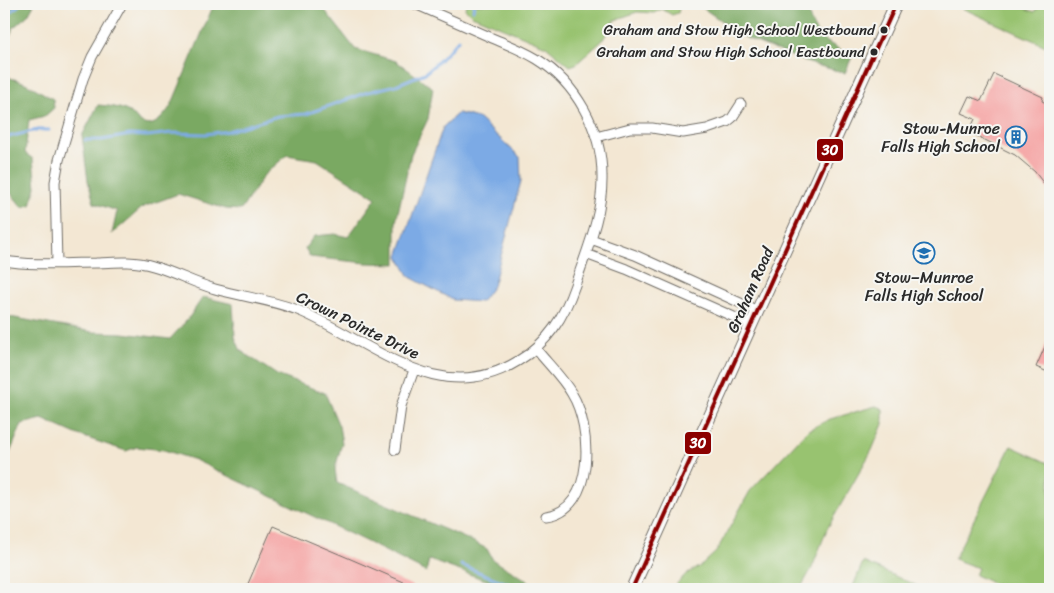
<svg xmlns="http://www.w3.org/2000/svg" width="1054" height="593" font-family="Sriracha,sans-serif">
  <rect width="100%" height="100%" fill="#f6f6f2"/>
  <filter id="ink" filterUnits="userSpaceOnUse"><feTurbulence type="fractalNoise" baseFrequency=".02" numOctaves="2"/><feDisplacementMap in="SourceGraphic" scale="10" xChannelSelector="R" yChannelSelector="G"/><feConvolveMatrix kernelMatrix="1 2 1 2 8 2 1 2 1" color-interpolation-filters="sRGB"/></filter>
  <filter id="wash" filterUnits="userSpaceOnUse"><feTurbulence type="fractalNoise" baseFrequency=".0096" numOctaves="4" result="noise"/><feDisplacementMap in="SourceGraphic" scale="20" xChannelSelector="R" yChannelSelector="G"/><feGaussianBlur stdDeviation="1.12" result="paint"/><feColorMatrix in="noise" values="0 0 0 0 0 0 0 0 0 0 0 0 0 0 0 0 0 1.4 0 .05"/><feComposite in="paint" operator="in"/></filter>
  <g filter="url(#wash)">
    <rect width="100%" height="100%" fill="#f3e7d3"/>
    <path fill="#98c370" stroke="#62774e" d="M466,4H680L678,13L672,15L662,9L654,13L637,12L615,20L602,41L576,64L570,66L546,46L472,15L465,9Z
      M953,4H1015L1035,12L1040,4H1050V48Z
      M876,406L883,409V424L872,450L827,529L812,568L800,589H672L686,574L702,565L716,552L750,491L808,430L830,419Z
      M1011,446L1050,464V589H1005L975,575L978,568L954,559Z
      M863,562L924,589H852Z"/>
    <path fill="#7aa962" stroke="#526a46" d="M4,4H34L28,15L14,27L4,47Z
      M214,4H323L324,9L355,49L396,61L433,88L428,119L411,154L396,222V264L366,263L310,257L305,248L314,236L335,234L348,237L376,198L317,160L287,155L264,175L241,210L226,209L178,194L143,207L112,234L117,211L94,203L88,181L82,136L98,105C109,106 123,107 132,114C135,116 137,120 140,122C154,131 164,115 171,106Z
      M697,4H805C809,11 809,19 813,26C821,43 839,47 852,57L845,73L809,63L746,38Z
      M4,69L10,78C28,82 37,90 53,99L54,108L45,116L29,120L25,153L33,159L36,187L31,205L22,207L4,185Z
      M203,297L233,304L235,337L241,351L277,375L325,393L339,426L342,443L335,469L337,483L474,542L487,549L493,560L542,589H511L429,560L426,572L365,541L195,460L164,450L137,447L126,451L78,435L42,419L22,424L4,467V316L93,332L123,333L170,339L188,319Z"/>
    <path fill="#7caae5" stroke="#546a88" d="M458,113L478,118L520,157L521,181L493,286L481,302L453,300L410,277L398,256L443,127Z"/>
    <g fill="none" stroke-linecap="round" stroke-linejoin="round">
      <path stroke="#7caae5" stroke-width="3" d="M473,10L474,4
        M4,18L20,4
        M4,138L37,130H49
        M85,140H102L130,135L147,136L172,133L206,134L228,131L278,116L306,114L368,92L396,85L425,73L440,60L459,39
        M461,565L521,589"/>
    </g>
    <g id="blocks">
      <path fill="#f59b9b" d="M994,74L1043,97L1042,101L1050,105V192L1035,172L1015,155L969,132L975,119L961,113L969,96L981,101Z
        M1050,335V373L1036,367Z
        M273,526L346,557L420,589H254L247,586Z"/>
    </g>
  </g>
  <g filter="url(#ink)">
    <use href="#blocks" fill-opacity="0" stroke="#716d66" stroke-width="1"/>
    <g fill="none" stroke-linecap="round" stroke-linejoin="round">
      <g stroke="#716d66" stroke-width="11">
        <path id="street" d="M596,137L630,128H652L683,133L707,129L727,122L732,118L741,104
          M591,239L635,255L758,311
          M586,254L626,269L752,325
          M4,261C34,266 65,263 96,263C115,262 134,260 153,266C174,272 194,283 215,289C243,297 273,300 300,311C371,341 439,410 518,361C548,343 564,317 575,285C587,250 603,213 602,176C602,130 576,83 537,59C522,50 506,44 490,37C465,26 440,15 415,4
          M57,263L55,182L59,160L83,79L92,57L122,4
          M536,349C548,364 563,378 572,394C592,426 596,510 546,516
          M395,450L401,406L414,370"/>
      </g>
      <g stroke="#716d66" stroke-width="14">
        <path id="secondary" d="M632,589L896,4"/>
      </g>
      <use href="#street" stroke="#fff" stroke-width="9"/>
      <use href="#secondary" stroke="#fff" stroke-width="12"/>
      <g stroke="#f6f6f2" stroke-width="8">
        <path id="bus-1" d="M632,589L896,4"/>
      </g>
      <use href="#bus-1" stroke="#8b0000" stroke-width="4"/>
    </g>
  </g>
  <defs>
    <g id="building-ring" transform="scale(1.125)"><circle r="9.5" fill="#f6f6f2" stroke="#1f6fb2" stroke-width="1.5"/><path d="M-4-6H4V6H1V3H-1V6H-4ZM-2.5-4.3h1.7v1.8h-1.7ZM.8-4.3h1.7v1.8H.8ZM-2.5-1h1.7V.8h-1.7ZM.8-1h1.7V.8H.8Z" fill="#1f6fb2"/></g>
    <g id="school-ring" transform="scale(1.125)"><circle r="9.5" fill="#f6f6f2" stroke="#1f6fb2" stroke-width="1.5"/><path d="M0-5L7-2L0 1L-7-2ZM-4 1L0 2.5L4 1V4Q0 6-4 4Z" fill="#1f6fb2"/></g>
  </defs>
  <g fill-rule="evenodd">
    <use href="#building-ring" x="1016" y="137"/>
    <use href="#school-ring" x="924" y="253"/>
  </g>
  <g fill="#2b2b2b" stroke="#f6f6f2" stroke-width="2">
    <circle cx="884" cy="30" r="4.5"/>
    <circle cx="874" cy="52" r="4.5"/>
  </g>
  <g text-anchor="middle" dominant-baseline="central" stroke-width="4" stroke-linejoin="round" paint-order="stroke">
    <g font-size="15" fill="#2b2b2b" stroke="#f6f6f2" text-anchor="end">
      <text x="875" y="30">Graham and Stow High School Westbound</text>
      <text x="865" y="52">Graham and Stow High School Eastbound</text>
    </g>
    <g font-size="16" fill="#2b2b2b" stroke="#f6f6f2" text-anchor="end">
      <text x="1000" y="128">Stow-Munroe<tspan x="1000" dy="18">Falls High School</tspan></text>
      <text x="924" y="277" text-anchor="middle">Stow–Munroe<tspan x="924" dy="18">Falls High School</tspan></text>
    </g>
    <g font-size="16" fill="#2b2b2b" stroke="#f6f6f2">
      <text transform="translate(750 290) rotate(-66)">Graham Road</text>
      <text transform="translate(358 325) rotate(26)">Crown Pointe Drive</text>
    </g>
  </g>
  <g stroke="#f6f6f2" stroke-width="2">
    <rect x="816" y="138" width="28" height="24" rx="5" fill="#8b0000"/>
    <rect x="684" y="431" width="28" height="24" rx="5" fill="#8b0000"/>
  </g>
  <g font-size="14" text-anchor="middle" font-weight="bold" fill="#fff">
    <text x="830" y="155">30</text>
    <text x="698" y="448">30</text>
  </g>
  <rect width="1054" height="593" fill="none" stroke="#f6f6f2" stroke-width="20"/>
</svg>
